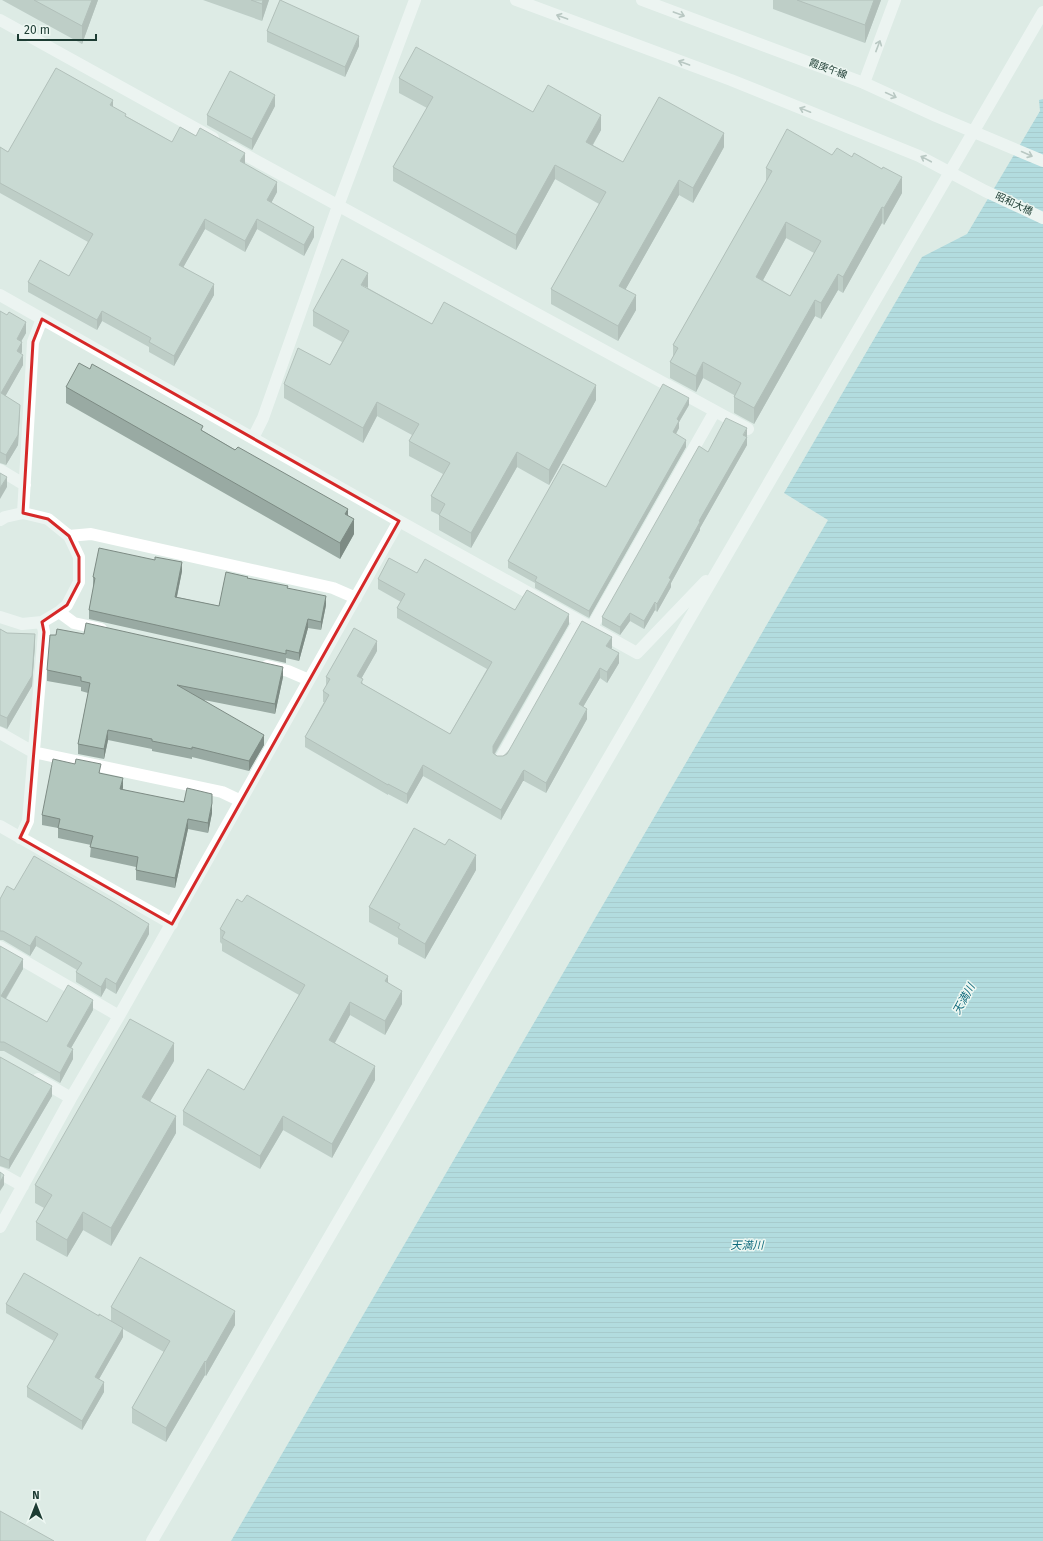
<svg xmlns="http://www.w3.org/2000/svg" width="1043" height="1541" font-family="'Fira Sans','Noto Sans JP',sans-serif">
  <defs>
    <pattern id="water-rules" width="6" height="5" patternUnits="userSpaceOnUse"><rect width="6" height="5" fill="#7ec9d7"/><path d="M0 2.5h6" fill="none" stroke="#67a4af"/></pattern>
  </defs>
  <rect width="100%" height="100%" fill="#ddebe5"/>
  <path fill="url(#water-rules)" d="M1043,99V1541H231L828,520L784,493L922,257L967,234L1040,111L1039,100Z"/>
  <g fill="none" stroke-linecap="round" stroke-linejoin="round">
    <path stroke="#fff" stroke-width="12" d="M0,20L213,138
      M864,83L895,0
      M231,147L748,429
      M0,295L399,521L637,653L706,581
      M253,438L263,418L338,206L415,0
      M0,470L25,485
      M23,513L33,342L42,319
      M0,520L5,517L23,513L48,519L69,536L79,557V582L67,605L59,612L42,622L22,624L0,617
      M69,536L91,534L333,588L356,598
      M59,612L74,623L101,629
      M592,627L715,411
      M267,666L288,671L309,680
      M0,733L33,752L222,792L241,801
      M500,760L579,621
      M0,826L172,924
      M20,838L28,821L44,632L42,622
      M0,947L119,1016
      M38,1079L71,1098
      M0,1173L23,1186
      M0,1227L71,1098L119,1016L399,521
      M152,1541L950,172"/>
    <path stroke="#fff" stroke-width="12" d="M516,0L731,80L919,156L985,191L1043,218
      M642,0L864,83L936,116L1043,161
      M950,172L1043,12"/>
  </g>
  <path fill="#99aaa3" fill-rule="evenodd" d="M2,0H98L82,44Z
    M203,0H269L262,21Z
    M773,0H881L865,43L773,9Z
    M267,31L359,46L345,77L267,42Z
    M399,78L601,130L593,145L623,162L724,147L693,203L679,195L625,290L636,310L618,341L551,304V289L599,204L555,179L516,250L393,181V167L427,108L399,93Z
    M275,106L252,150L207,125V115Z
    M113,107L126,116L172,142L245,163L244,164L277,192L271,203L314,237L304,256L257,229L245,252L205,229L183,267L214,295L174,366L149,352V347L102,321L97,330L28,292V282L69,276L88,242L0,193V147L8,152Z
    M832,155L902,193L884,225L882,223L843,293L838,290L821,319L815,316L754,424L734,413V395L703,378L696,392L670,378V362L673,357V345L766,182V168ZM786,238L814,253L790,296L763,280Z
    M368,288L432,324L596,400L549,485L517,467L471,548L439,530V515L431,511V496L443,474L409,456V441L412,435L377,416L363,443L284,398V384L330,365L342,342L313,326V311Z
    M0,311L26,333L21,341L22,352L21,353L23,365L5,396L20,415L18,445L6,465L0,463Z
    M66,387L203,431L348,515L354,534L340,559L66,403Z
    M689,405L679,422V428L676,434L686,447L589,618L535,588V583L508,568V561L606,487Z
    M747,436V445L700,528V530L671,583V587L657,612L655,610L644,629L630,621L620,635L602,625V617L708,452Z
    M182,571L177,597L219,606L248,578L288,588L326,605L321,630L308,628L299,661L286,658V663L89,619V610L94,586H93V577Z
    M417,573L515,610L569,624L495,754L497,756H503L612,648H611L619,663L607,683L600,678L583,707L587,719L546,793L524,781H523L501,820L423,776L407,804L388,794V795L305,747V737L324,702H323V691L326,686V677L377,651L361,679L363,684L450,734L487,669L397,618V608L401,602L378,589V579Z
    M0,629L7,633L35,644L32,686L7,729L0,726Z
    M47,670L283,677L275,714L204,700L264,745L249,771L192,757V759L152,751V749L108,740L104,759L78,754V744L88,693L81,691V687L47,681Z
    M101,773L123,788L122,789L212,813L208,833L188,829L175,888L136,880V867L90,857L91,845L58,838V828L42,825V815Z
    M476,870L425,959L398,944V938L369,922V907Z
    M14,890L149,934L116,994L106,988L101,997L76,982V972L77,970L36,946L30,956L3,940H0V899Z
    M220,929L388,982L402,1004L385,1035L350,1015L335,1043L375,1080L332,1158L283,1130L260,1169L183,1125V1111L244,1090L299,995L222,951V944L220,942Z
    M0,946L23,969L6,999L47,1022L93,1010L71,1048L73,1059L60,1083L4,1051H0Z
    M0,1057L52,1096L9,1169L0,1166Z
    M174,1061L150,1101L176,1133L111,1246L83,1230L67,1257L36,1240V1222L44,1208L35,1203V1185Z
    M6,1304L99,1316L111,1321V1307L235,1325L206,1376L205,1375L166,1442L132,1423V1408L164,1352L123,1329V1337L99,1379L104,1392L82,1430L27,1397V1387L54,1341L6,1313Z"/>
  <path fill="#7d8b84" d="M92,0H98L82,44V26Z
    M263,0H269L262,21V4Z
    M874,0H881L865,43V25Z
    M359,36V46L345,77V67Z
    M275,95V106L252,150V139Z
    M113,100V110L110,105Z
    M601,115V130L586,156V142Z
    M724,133V147L693,203V188Z
    M245,153V163L240,172V161Z
    M555,165V179L516,250V235Z
    M902,177V193L884,225V208Z
    M679,180V195L619,301V286Z
    M277,182V192L267,211V200Z
    M882,207V223L843,293V277Z
    M205,219V229L179,275V265Z
    M257,219V229L245,252V241Z
    M786,222V238L756,293V277Z
    M314,227V237L304,256V245Z
    M368,273V288L361,285Z
    M838,274V290L821,319V303Z
    M214,284V295L174,366V356Z
    M636,295V310L618,341V326Z
    M815,300V316L754,424V408Z
    M102,311V321L97,330V320Z
    M26,322V333L17,349V339Z
    M22,342V352L17,361V351Z
    M23,355V365L1,404V393Z
    M703,362V378L696,392V376Z
    M596,385V400L549,485V470Z
    M689,398V405L679,422V428L673,439V432L677,419Z
    M377,402V416L363,443V428Z
    M20,405L18,445L6,465V455Z
    M747,428V445L700,528V530L671,583V587L657,612V604L669,578Z
    M686,440V447L589,618V611Z
    M517,452V467L471,548V533Z
    M7,477V487L0,499V488Z
    M348,509V524L345,514Z
    M354,519V534L340,559V543Z
    M182,562V571L175,605V597Z
    M326,596V605L321,630V622Z
    M655,602V610L644,629V621Z
    M630,613V621L620,635V627Z
    M569,614V624L493,756V746Z
    M308,619V628L299,661V653Z
    M35,634V644L32,686L7,729V718Z
    M612,637V648L606,656V646Z
    M377,641V651L357,686V676Z
    M619,653V663L607,683V672Z
    M283,667V677L275,714V704Z
    M600,668V678L579,714V704Z
    M587,709V719L546,793V783Z
    M108,730V740L104,759V749Z
    M264,735V745L249,771V761Z
    M423,765V776L407,804V794Z
    M524,770V781H523L501,820V810L523,771Z
    M123,778V788L120,799V789Z
    M212,803V813L208,833V823Z
    M188,819V829L175,888V878Z
    M476,855V870L425,959V944Z
    M149,924V934L116,994V984Z
    M36,936V946L30,956V946Z
    M23,959V969L1,1006V996Z
    M388,976V990L385,981Z
    M106,978V988L101,997V987Z
    M402,991V1004L385,1035V1021Z
    M93,1000V1010L67,1055V1046Z
    M350,1002V1015L329,1053V1040Z
    M174,1043V1061L142,1115V1097Z
    M73,1049V1059L60,1083V1073Z
    M375,1066V1080L332,1158V1144Z
    M52,1086V1096L9,1169V1160Z
    M176,1116V1133L111,1246V1228Z
    M283,1116V1130L260,1169V1156Z
    M4,1175V1185L0,1191V1182Z
    M83,1212V1230L67,1257V1240Z
    M235,1311V1325L206,1376V1362Z
    M123,1328V1337L95,1386V1377Z
    M205,1361V1375L166,1442V1428Z
    M104,1382V1392L82,1430V1421Z"/>
  <path fill="#b2c6bd" stroke="#7d8b84" fill-rule="evenodd" d="M34,0H92L82,26Z
    M251,0H263L262,4Z
    M280,0L359,36L345,67L267,31Z
    M797,0H874L865,25Z
    M416,47L533,112L548,85L601,115L586,142L623,162L659,97L724,133L693,188L679,180L619,286L636,295L618,326L551,289L606,192L555,165L516,235L393,167L433,97L399,78Z
    M56,68L113,100L110,105L126,114L125,116L172,142L180,127L196,136L200,128L245,153L240,161L277,182L267,200L314,227L304,245L257,219L245,241L205,219L179,265L214,284L174,356L149,342L151,338L102,311L97,320L28,282L40,260L69,276L93,234L0,183V147L8,152Z
    M230,71L275,95L252,139L207,115Z
    M787,129L832,155L837,148L852,157L854,153L882,169L883,167L902,177L884,208L882,207L843,277L838,274L821,303L815,300L754,408L734,397L741,383L703,362L696,376L670,362L678,348L673,345L772,171L766,168ZM786,222L821,241L790,296L756,277Z
    M342,259L368,273L361,285L432,324L444,302L596,385L549,470L517,452L471,533L439,515L445,504L431,496L450,463L409,441L419,424L377,402L363,428L284,384L298,348L330,365L349,331L313,311Z
    M0,311L7,315L9,312L26,322L17,339L22,342L17,351L23,355L1,393L20,405L18,435L6,455L0,452Z
    M79,363L90,369L92,364L203,426L201,430L235,450L238,447L348,509L345,514L354,519L340,543L66,387Z
    M663,384L689,398L677,419L679,421L673,432L686,440L589,611L535,581L537,577L508,561L563,464L606,487Z
    M726,418L747,428L743,435L747,437L699,521L700,522L669,578L671,579L657,604L655,602L644,621L630,613L620,627L602,617L699,446L708,452Z
    M0,473L7,477L0,488Z
    M99,548L155,560V557L182,562L175,597L219,606L226,572L248,577L247,578L288,586L287,588L326,596L321,622L308,619L299,653L286,650V654L89,610L95,578L93,577Z
    M389,558L417,573L425,559L515,610L527,590L569,614L493,746V753L497,756H503L507,754L582,621L612,637L606,646L619,653L607,672L600,668L579,704L587,709L546,783L524,770L523,771L501,810L423,765L407,794L388,784V785L305,737L329,695L323,691L330,679L326,677L354,628L377,641L357,676L363,679L361,683L450,734L492,662L397,608L405,594L378,579Z
    M86,623L283,667L275,704L177,685L264,735L249,761L192,747V749L152,741V739L108,730L104,749L78,744L90,683L81,681V677L47,670L50,635H56L57,629L84,634Z
    M0,629L7,633L35,634L32,676L7,718L0,715Z
    M53,759L75,764L76,759L101,764L99,773L123,778L120,789L184,802L187,788L212,794V803L208,823L188,819L175,878L136,870L138,857L90,847L93,836L58,828L60,819L42,815Z
    M414,828L445,845L449,839L476,855L425,944L398,928L400,924L369,907Z
    M34,856L115,903L149,924L116,984L106,978L101,987L76,972L82,963L36,936L30,946L3,931H0V899L7,886L14,890Z
    M247,895L388,976L385,981L402,991L385,1021L350,1002L329,1040L375,1066L332,1144L283,1116L260,1156L183,1111L208,1069L244,1090L305,985L222,938L225,932L220,929L237,899L242,902Z
    M0,946L23,959L1,996L47,1022L68,985L93,1000L67,1046L73,1049L60,1073L4,1042H0Z
    M130,1019L174,1043L142,1097L176,1116L111,1228L83,1212L67,1240L36,1222L52,1195L35,1185Z
    M0,1057L52,1086L9,1160L0,1156Z
    M0,1172L4,1175L0,1182Z
    M140,1257L235,1311L206,1362L205,1361L166,1428L132,1408L170,1341L111,1307Z
    M24,1273L99,1316V1314L123,1328L95,1377L104,1382L82,1421L27,1387L58,1334L6,1304Z
    M0,1511L54,1541H0Z"/>
  <defs><path id="oneway-shaft" d="M-6 0H5M1.5-3L5.5 0L1.5 3" fill="none" stroke-width="1.6" stroke-linecap="round" stroke-linejoin="round"/></defs>
  <g stroke="#8e9e99">
    <use href="#oneway-shaft" transform="translate(679 14) rotate(20)"/>
    <use href="#oneway-shaft" transform="translate(562 17) rotate(-160)"/>
    <use href="#oneway-shaft" transform="translate(878 46) rotate(-69)"/>
    <use href="#oneway-shaft" transform="translate(684 63) rotate(-160)"/>
    <use href="#oneway-shaft" transform="translate(891 95) rotate(25)"/>
    <use href="#oneway-shaft" transform="translate(805 110) rotate(-158)"/>
    <use href="#oneway-shaft" transform="translate(1027 154) rotate(24)"/>
    <use href="#oneway-shaft" transform="translate(926 159) rotate(-152)"/>
  </g>
  <path d="M0 0H1043V1541H0ZM42,319L399,521L172,924L20,838L28,821L44,632L42,622L67,605L79,582V557L69,536L48,519L23,513L33,342Z" fill="#ddebe5" fill-opacity=".55" fill-rule="evenodd"/>
  <path fill="none" stroke="#d62828" stroke-width="3" stroke-linejoin="round" d="M42,319L399,521L172,924L20,838L28,821L44,632L42,622L67,605L79,582V557L69,536L48,519L23,513L33,342Z"/>
  <g text-anchor="middle" dominant-baseline="central" stroke-width="3" stroke-linejoin="round" paint-order="stroke">
    <g font-size="10" fill="#1d3c33" stroke="#edf7f2">
      <text transform="translate(828 69) rotate(20)">霞庚午線</text>
      <text transform="translate(1014 204) rotate(25)">昭和大橋</text>
    </g>
    <g font-size="11" font-style="italic" fill="#116b7d" stroke="#edf7f2">
      <text transform="translate(964 999) rotate(-61)">天満川</text>
      <text x="747" y="1245">天満川</text>
    </g>
  </g>
  <g transform="translate(36 1505)" stroke="#edf7f2" stroke-width="3" paint-order="stroke">
  <path d="M0-3L7 15L0 10L-7 15Z" fill="#1d3c33"/>
  <text y="-6" font-size="11" font-weight="bold" text-anchor="middle" fill="#1d3c33">N</text>
  </g>
  <path d="M18 34v6h78v-6" fill="none" stroke="#1d3c33" stroke-width="2"/>
  <text x="24" y="34" font-size="12" fill="#1d3c33" stroke="#edf7f2" stroke-width="3" paint-order="stroke">20 m</text>
</svg>
